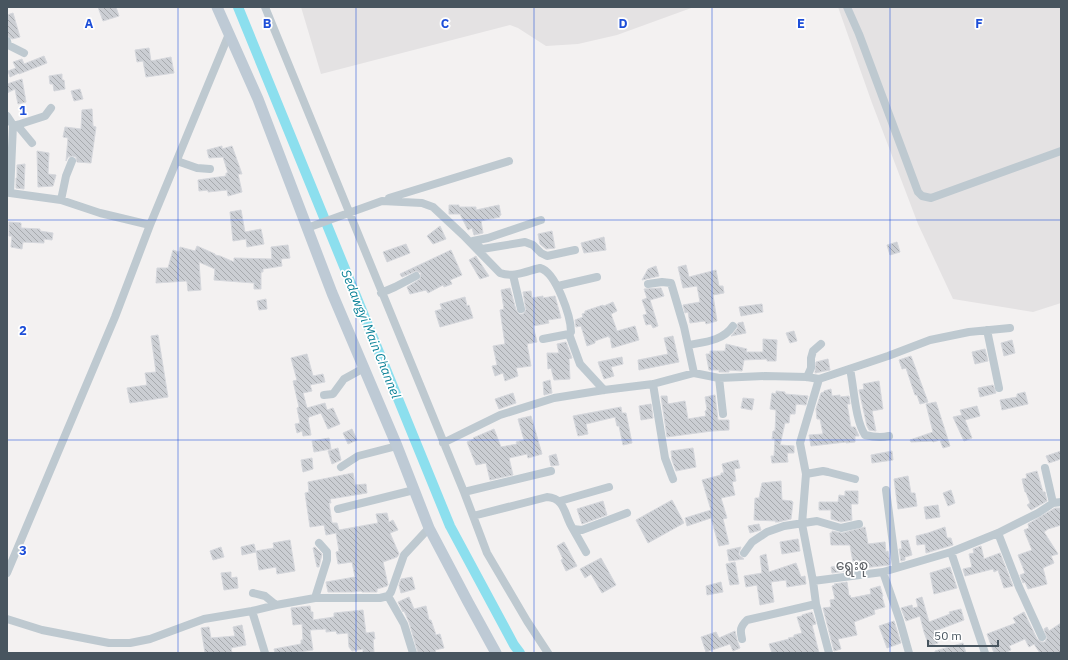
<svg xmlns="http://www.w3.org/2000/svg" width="1068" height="660" font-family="'IBM Plex Sans','Noto Sans Myanmar',sans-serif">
  <defs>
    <pattern id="building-back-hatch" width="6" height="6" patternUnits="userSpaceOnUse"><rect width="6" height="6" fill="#cbced3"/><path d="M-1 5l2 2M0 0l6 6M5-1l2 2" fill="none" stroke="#a7aaae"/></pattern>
  </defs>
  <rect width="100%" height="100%" fill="#f3f1f1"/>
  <path fill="#e4e2e3" d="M301,7H694L617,35L578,44L546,46L518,28L510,25L321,74Z
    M838,7H1061V303L1033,312L953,299L918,224L872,103Z"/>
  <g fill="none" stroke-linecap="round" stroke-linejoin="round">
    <path stroke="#8cdfee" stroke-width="10" d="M238,7L450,526L514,645L520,653"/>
  </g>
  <path fill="url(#building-back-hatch)" stroke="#d5d7dc" d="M98,7H116L119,16L103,21Z
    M13,13L20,37L12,39L7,36V15Z
    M149,48L151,61L171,57L174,73L146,77L143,61L137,62L135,50Z
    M44,56L47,63L19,74V73L10,77L8,71L16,68L13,62L22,59L24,64Z
    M62,74V80H64L65,89L54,91L53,84H50L49,76Z
    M22,79L26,102L18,104L15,89L7,93V84Z
    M80,89L83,99L74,101L71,91Z
    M92,109L93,126L96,127L91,163L77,162L76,157L72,156L68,157L66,161L68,138L63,137L65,127L81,129L82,110Z
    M222,146V149L232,146L242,174H238L242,192L228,196L227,190L208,192V190L199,191L198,180L226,176V173H228L223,157L209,158L207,150Z
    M37,151L49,153L48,174L56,175L53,186L38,187Z
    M25,164L24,189L16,188V178H17V165Z
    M449,205H459V207H476V210L499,205L501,215L499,216L500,217L481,221L483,233L474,235L472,228L468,230L460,214H449Z
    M241,210L245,232L261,229L264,244L247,247L246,239L233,241L230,212Z
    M9,222L21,223V228L40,229V231L53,233L52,240L44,239V243L23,242L22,249L11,247L12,236H9Z
    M440,226L446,239L433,244L427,236Z
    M552,231L555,248L546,249L540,244L538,234Z
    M604,237L606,250L584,253L581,243Z
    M897,242L900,252L890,255L887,245Z
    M406,244L410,253L387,262L383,252Z
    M288,245L290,258L281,259L282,266L263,269V272H261V289H254V283L214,280L215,269L199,262L201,290L188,291L187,282L186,281L156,283L157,268H168L173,250L179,252L180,247L195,251L197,246L215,254V255L220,256L234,262V258L272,259L271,247Z
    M451,250L462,275L450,280L452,284L444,287L443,285L428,293L426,290L410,294L407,287L420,279L421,273L416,271L402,277L400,274Z
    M476,256L477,258L489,276L480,279L469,260Z
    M686,265L689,277L716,270L719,286H723L724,293L713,295L717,321L706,324L705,321L690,323L688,312L685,313L683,305L700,302L697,286L683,288L678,267Z
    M656,266L659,276L642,280L648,269Z
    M510,288L516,310L519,314H523L526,310L523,292L531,291L532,298L543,296V298L555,296L561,318L548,320L549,323L533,326L537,342L527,344L531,366L516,368L518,376L505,381L503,373L495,376L492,366L497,365L493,346L505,344L500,310L504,309L501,290Z
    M661,288L664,296L650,300L658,326L653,328L651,324L646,325L643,315L647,314L642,300L647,298L644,289Z
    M465,297L467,306L469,305L473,318L440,327L435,311L442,309L440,304Z
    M266,299L267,309L259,310L257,301Z
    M613,302L617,311L611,314L617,331L635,326L639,340L612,348L610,337L609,338V336L595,341V343L587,346L581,326L576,327L575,320L583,317L582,314L585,313V311L603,305L604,306Z
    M762,304L763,312L741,316L739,307Z
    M743,322L746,333L731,336L737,329L738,323Z
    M794,331L797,341L790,343L786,333Z
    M158,335L168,397L130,403L127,388L147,385L145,373L156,372L151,336Z
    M673,336L679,362L639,370L638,360L668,354L664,338Z
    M763,339L777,340L776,361H767V359L744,360L742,371L729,370V372H719V370H709L706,354H710V351H725L726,344L747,349L746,352H763Z
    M1012,340L1015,353L1004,356L1001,343Z
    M566,342L572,358L569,359L570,379L554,380L551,368L548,369L547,353H559L557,344Z
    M985,349L988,361L975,364L972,352Z
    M307,354L313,376L323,374L325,382L310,385L312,391L303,393L307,408L325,403L327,410L333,408L340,424L328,429L321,413L309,417V418H308L311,435L303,436L302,431L297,433L295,424L300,423L297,408L299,407L293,381L297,380L291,358Z
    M911,356L928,402L920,404L917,395H915L906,368L902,369L899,360Z
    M622,357L623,364L611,367L614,376L604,379L598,362Z
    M828,359L830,370L815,373L816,362Z
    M550,380L552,393L544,395L543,382Z
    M879,381L883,409L872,411L876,431L869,430L867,426L859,390L864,389L863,384Z
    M993,385L996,393L980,397L978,388Z
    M831,389L832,396L840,395V397L849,396L850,404H847L851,427H855L859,436H855V442L846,443V442L811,446L809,435L823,434L820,419H817L816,409L821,393L824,392V391Z
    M776,391L785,392V394L808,396L806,405L796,404L795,414H790L789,423H785L780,445L794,446V453H787L788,462L772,463L771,456H774L775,439H772L773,431H775L776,410L770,409L772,393L776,394Z
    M1025,392L1028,404L1002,410L1000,400L1017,397V394Z
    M513,393L516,403L499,409L495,399Z
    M715,395L718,420H729V430L712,431L667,437L661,396H667L668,404L685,401L688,419L706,416L705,411L707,410L705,397Z
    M743,398L754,399L752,410L741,408Z
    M936,402L950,446L943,448L940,440L933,442L932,441L911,442L910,440L933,432L926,404Z
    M651,404L653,418L641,420L639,406Z
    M977,406L980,416L965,420L972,438L964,441L953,417L962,415L960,410Z
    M621,407L622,413H626L632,443L623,445L619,426H617L615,417L586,424L588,434L578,436L573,416Z
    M531,416L542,454L528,458L527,454L509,458L513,475L490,480L486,463L476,465L467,442L474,439L473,438L494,429L501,447L517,444L516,442L524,440L518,419Z
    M352,429L357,440L348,444L343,433Z
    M329,438L331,449L314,452L312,441Z
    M338,448L341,460L332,464L328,451Z
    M693,448L696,467L676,471L672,460L671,451Z
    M892,451L893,460L872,463L871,455Z
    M1061,451V459L1049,463L1046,456Z
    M556,454L559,465L551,466L549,456Z
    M312,458L313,469L303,472L301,460Z
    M738,460L740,468L734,469L736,481L732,482L735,495L721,498L727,518L723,519L729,544L719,546L711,518L687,526L685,518L711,510L702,480L721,475V473H724L722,464Z
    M1037,471L1043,492H1045L1047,501L1031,510L1027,505L1030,503L1026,492H1025L1022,479L1027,478L1026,474Z
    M353,473L355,485L366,484L367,493L330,499L331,503H329L332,523H337L339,530L378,523L376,514L387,513L389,522L393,520L398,530L390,533L399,554L397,557L383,562L388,585L387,586L377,589V592H362L361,591L353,592H328L326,582L355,577L352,562L338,564L336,552L339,551L336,533L326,535L324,525L310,527L305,493L309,492L308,482Z
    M908,476L911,493H915L917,506L898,509L894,479Z
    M781,481L782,500L792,501L793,502L791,519L778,522H775L776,521L754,520L755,498H759L762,483Z
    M951,490L955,503L948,506L943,493Z
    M845,491H858V504H851L852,520L841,522L831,519V510H819V502H838L839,495L845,496Z
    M672,500L684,523L648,543L636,520Z
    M603,501L607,515L582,524L577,509Z
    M938,505L940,517L926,519L924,507Z
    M1055,508H1061V525L1048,529L1044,532L1058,554L1051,556L1054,563L1043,568L1047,584L1028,589L1025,582L1023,583L1020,575L1025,573L1018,555L1032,550L1024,530L1029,528L1028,524Z
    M759,524L761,530L750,533L748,526Z
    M865,527L868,544L885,542L886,552L888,551L890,563L889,565L854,569L850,545H831L830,533H832V531L842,533Z
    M945,527L947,538H951L953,545L926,553L925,544L917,545L916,536L928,533Z
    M798,539L800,551L782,554L780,542Z
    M290,540L295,571L277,574L276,567L259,570L256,551L274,548L273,543Z
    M908,540L912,555L905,557V560L901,561L899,549H902L901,541Z
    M564,542L577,566L566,571L561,560L563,559L557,546Z
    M254,544L256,552L242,555L241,547Z
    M981,546L984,559L1000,553L1013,586L1004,588L998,570L994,572L993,569L965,576L963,569L972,567L969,554L974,553L973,549Z
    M221,547L224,557L213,560L210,551Z
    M315,547L322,554L319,567H317L313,548Z
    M741,547L739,552V555L744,559L729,561L727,550Z
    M766,554L769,572L796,563L801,577L805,576L806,584L787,587L786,580L771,582L774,602L760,605L757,585L746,587L744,576L762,573L760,556Z
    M601,558L616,585L602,593L591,574L585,578L580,569Z
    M735,562L739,584L730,585L726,564Z
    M852,563L853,570L832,573L831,567Z
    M950,567L957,588L934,594L930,573Z
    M231,572V578L237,577L238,588L224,590L221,573Z
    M412,577L415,589L401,593L399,585L401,579Z
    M721,582L723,592L707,595L706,586Z
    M847,582L849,596L850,595L851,598L871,594L870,589L880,586L883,596L882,597L885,607L874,610L875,614L854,622L857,635L838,639L841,649L834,651L823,608L831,607L830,600L835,599L832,586L835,585L834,584Z
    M409,597L414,609L426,606L429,620H431L436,635L440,634L444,648L435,650L436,653H418L409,622L404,611L403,612L398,602Z
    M922,597L929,622L950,614L949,612L961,609L964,620L935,631L938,643L929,646L924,632L920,616L906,621L901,608L912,605L913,608L918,607L916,599Z
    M310,606L311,612H313V620L334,617V613L363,610L366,633L374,632L375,639H373L374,652L363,653V649L352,651L349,647L348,633L337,634L336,631L326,632V629L310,630L313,650L291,653H275L274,649L301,644V640H303L302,624L293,625L291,608Z
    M812,612L816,624L812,625L819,653H772L769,644L789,639L788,638L794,637V635L802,633L797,617L802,616V615Z
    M1024,612L1037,639L1041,642H1045L1047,638L1044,629L1047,627L1049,631L1061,623V653H1040L1034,644L1029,647L1025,639L1009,646L1011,650L1004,653H994L987,634L1016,623L1013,618Z
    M894,621L901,643L887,648L879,626Z
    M242,625L246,645L231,648L232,653H205L201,628L209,627L211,638L235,636L233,627Z
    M735,631L737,640L740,648L733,651L730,644L706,652L701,637L716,632L719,638Z
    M963,643L966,653H935V651Z"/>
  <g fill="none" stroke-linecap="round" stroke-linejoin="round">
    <path stroke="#bec9d0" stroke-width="8" d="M265,7L464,492L487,553L527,621L548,653
      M847,7L859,34L918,192L922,196L931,198L1061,151
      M7,41L8,45L24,53
      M7,116L13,125L10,193L61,200L100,213L150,225
      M13,125H17L45,116L51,108
      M17,125L32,143
      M177,161L197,168L210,169
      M389,198L509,161
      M61,200L66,176L72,161
      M307,228L382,201L422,203L433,207L463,235L500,273C513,278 527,271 540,268C556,272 571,317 571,332L569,334L543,339
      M473,241L488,238L541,220
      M476,244L482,249L525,242L533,245L541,253L547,256L575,250
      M513,275L521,309
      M648,284L662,282L671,283L684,327L694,373
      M558,286L597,277
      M381,293L395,287L416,276
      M987,330L999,388
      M569,334L580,364L604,390
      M688,345C704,342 723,341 733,326
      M850,369C854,387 855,420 865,435C873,437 881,438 889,436
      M807,377L811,368V358L813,351L821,344
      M719,378L723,414
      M819,379L888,356L930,340L969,332L1010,328
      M653,384L665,458L673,479
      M324,395L333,394L344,379L364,368
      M443,443L500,415L554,398L604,390L653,384L694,373L719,378L765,376L807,377L819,379L800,443L806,474L802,524L813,581L816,604L829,653
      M341,467L358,456L397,446
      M1045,468L1053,503
      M806,474L823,471L828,472L855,479
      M886,490L896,567
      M464,492L551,471
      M560,501L609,487
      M338,509L414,490
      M473,516L547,497C566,498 564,516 573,529L582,530L627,513
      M573,529L586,552
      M998,533L1019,587L1042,637
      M951,552L985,653
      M744,553L752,542L767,532L784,526L817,521L841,528L859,524
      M883,572L900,621L909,653
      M7,573L115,317L150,225L229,34
      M813,581L883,572L951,552L998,533L1038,513L1053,503L1061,502
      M253,593L265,596L276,605
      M388,596L404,624L413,653
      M315,598L327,560V552L319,543
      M252,611L265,653
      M7,619L42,630L109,643H130L150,639L204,619L252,611L276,605L315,598H380L388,596L391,592L404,555L429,528
      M742,639C740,630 740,627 747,620L816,604"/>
    <path stroke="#becad5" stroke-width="11" d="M217,7L258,99L332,293L397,446L429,528L468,602L496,653"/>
  </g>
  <path fill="none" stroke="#1d4ed8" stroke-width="1" stroke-opacity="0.55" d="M178,7V653M356,7V653M534,7V653M712,7V653M890,7V653M7,220H1061M7,440H1061"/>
  <g text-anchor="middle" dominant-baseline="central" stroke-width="3.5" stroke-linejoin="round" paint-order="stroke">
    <g font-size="13" font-style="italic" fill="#0b8298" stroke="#fff">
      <text transform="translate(371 334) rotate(68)">Sedawgyi Main Channel</text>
    </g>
    <g font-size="14" fill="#5d6166" stroke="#fff">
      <text x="852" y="565">ရွေးစု</text>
    </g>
  </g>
  <g font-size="13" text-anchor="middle" font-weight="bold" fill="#1d4ed8" stroke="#fff" stroke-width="3.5" stroke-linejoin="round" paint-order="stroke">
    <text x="89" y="28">A</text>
    <text x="267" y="28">B</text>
    <text x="445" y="28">C</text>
    <text x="623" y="28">D</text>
    <text x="801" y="28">E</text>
    <text x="979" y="28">F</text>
    <text x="23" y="115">1</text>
    <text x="23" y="335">2</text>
    <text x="23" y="555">3</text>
  </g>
  <rect width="1068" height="660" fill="none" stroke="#48555f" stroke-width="16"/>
  <path d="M928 640v6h70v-6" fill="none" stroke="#48555f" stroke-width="2"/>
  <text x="934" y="640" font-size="12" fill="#48555f" stroke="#ffffff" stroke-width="3" paint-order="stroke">50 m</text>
</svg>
